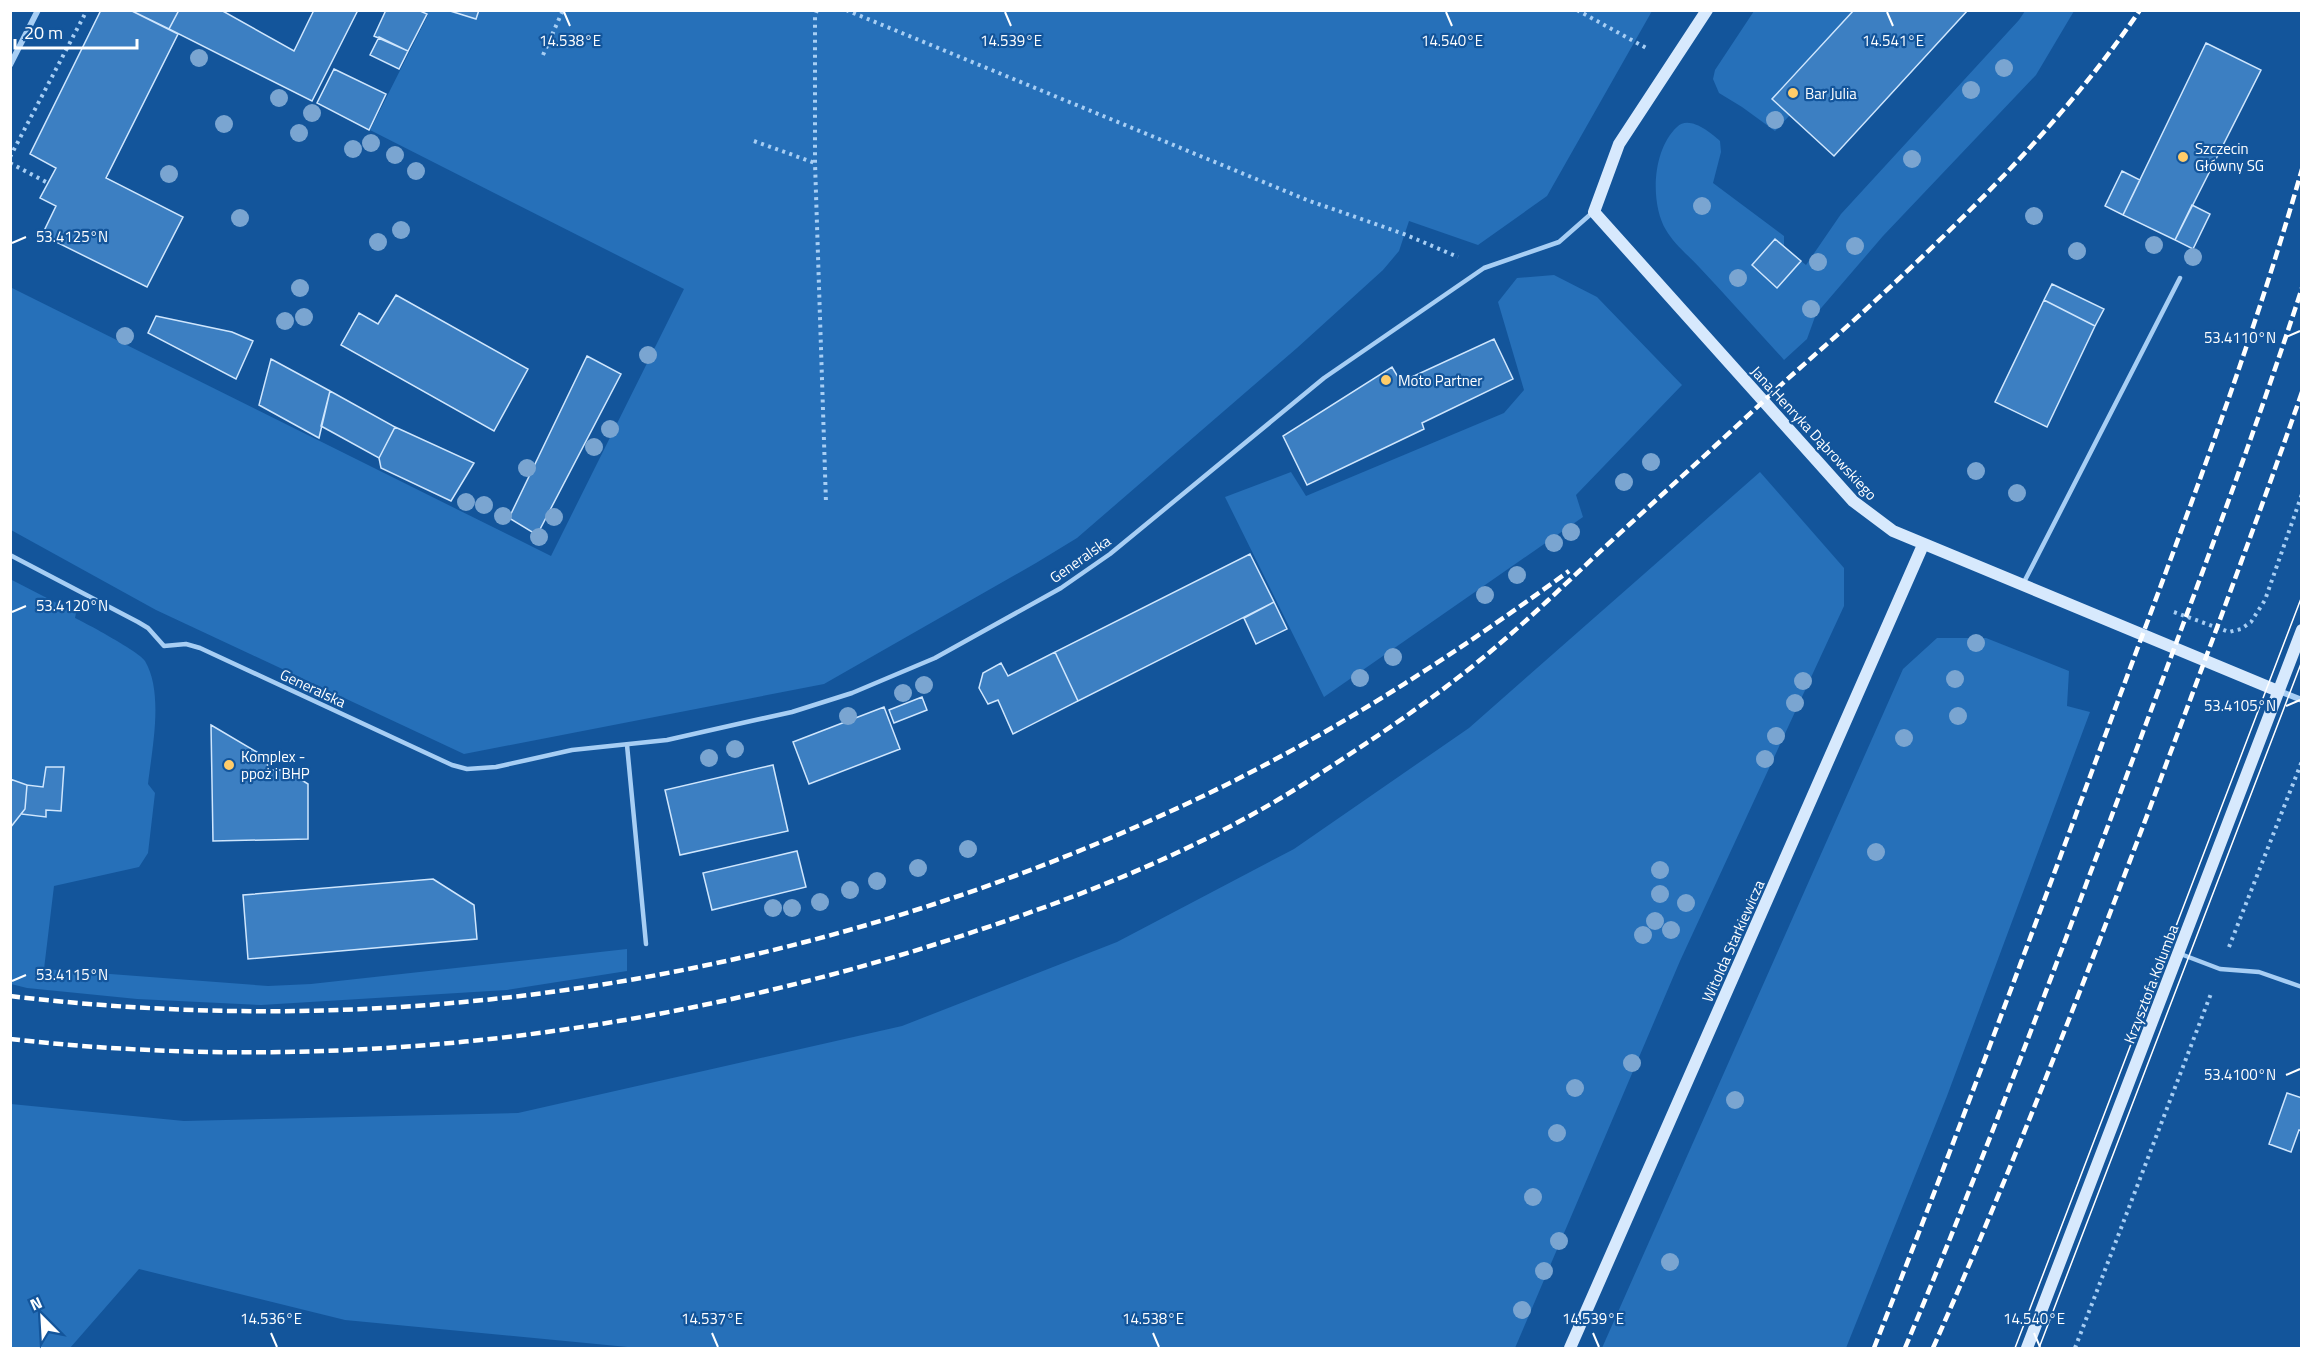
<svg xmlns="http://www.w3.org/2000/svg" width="2312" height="1359" font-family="'Titillium Web',sans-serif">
  <rect width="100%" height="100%" fill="#13559b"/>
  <path fill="#2670b9" d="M420,11H1652L1547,196L1478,245L1409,221L1399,251L1383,270L1297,348L1077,538L1036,563L824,684L464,754L156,610L11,530L10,287L551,556L684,289L370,130L428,15Z
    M1754,11H1854L1790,115L1775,131L1742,107L1719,93L1713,79L1715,70Z
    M2025,11H2074L2036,75L1883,236L1816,314L1807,339L1784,360C1756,329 1728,298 1700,268C1689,256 1674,244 1666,230C1650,203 1652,150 1677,127C1689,115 1710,132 1720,141L1721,152L1713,183L1784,236V246L1775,240L1753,265L1777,288L1801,261L1806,265L1841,214L2019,20Z
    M1554,275L1597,297L1682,385L1576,495L1583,517L1324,697L1225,497L1291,472L1306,496L1504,413L1524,390L1498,302L1517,278Z
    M1760,472L1844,568V606L1680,961L1515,1348H638L345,1320L139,1269L70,1348H11V1104L184,1121L518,1113L902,1026L1117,942L1294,849L1469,728Z
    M10,579L76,613L75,618C86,623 141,653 145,661C164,693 152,749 148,784L155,793L148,853L139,867L54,886L44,969L268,986L311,984L627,949V971L507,990L261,1005L137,999L27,988L11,984Z
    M1937,638H1986L2069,671L2067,706L2090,712L1947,1096L1846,1348H1602L1903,669Z"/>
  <path fill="#3c7fc2" stroke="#cfe6fd" stroke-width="1.5" d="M101,10H130L178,34L106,178L183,217L147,287L42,235L56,206L40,198L56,168L30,154Z
    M130,10H179L169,29Z
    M179,10H221L294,51L314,10H358L312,101L169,29Z
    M386,10H418L427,14L408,51L374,36Z
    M447,10H479L476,19Z
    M1854,10H1968L1834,156L1772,99Z
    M379,37L408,51L399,69L370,55Z
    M2206,43L2261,70L2175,240L2123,215Z
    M334,69L386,94L369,130L317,103Z
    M2122,171L2140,180L2123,215L2105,206Z
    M2192,205L2210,214L2193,249L2175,240Z
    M1775,239L1801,261L1777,288L1752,265Z
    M2052,284L2104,309L2095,326L2044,300Z
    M396,295L528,369L494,431L341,345L359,313L378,324Z
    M2044,300L2095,326L2047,427L1995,402Z
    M156,316L232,332L253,341L236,379L148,333Z
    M1494,339L1513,379L1422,423L1424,429L1307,485L1283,436L1392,367L1401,382Z
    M587,356L621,374L537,535L509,518Z
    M271,359L330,391L319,438L259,405Z
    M330,391L395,427L379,458L321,426Z
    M395,427L474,463L451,501L381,468L379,458Z
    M1250,554L1274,602L1078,701L1055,652Z
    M1274,602L1287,629L1256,644L1244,618Z
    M1055,652L1078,701L1013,734L998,700L988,704L979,688L983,673L1001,663L1008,676Z
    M922,697L927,710L894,723L889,710Z
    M884,707L900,749L809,784L793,742Z
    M211,725L267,758L268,770H286L308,784V839L213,841Z
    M773,765L788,831L680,855L665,790Z
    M46,767H64L61,811L46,810V817L21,814L25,809L27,785L43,787Z
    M10,779L27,785L25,809L10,828Z
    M797,851L806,887L712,910L703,873Z
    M433,879L474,905L477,939L248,959L243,895Z
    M2287,1093L2302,1098V1131L2299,1130L2291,1152L2269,1144Z"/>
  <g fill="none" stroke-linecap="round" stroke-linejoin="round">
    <path stroke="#a7cef4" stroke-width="4" stroke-dasharray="3 4.5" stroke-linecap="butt" d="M817,10L815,16V163L826,503
      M846,10L1307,200L1404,234L1458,257
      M1577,10L1648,49
      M543,55L563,10
      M754,141L815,163
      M10,157L87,10
      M10,163L48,183
      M2174,612L2229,632L2241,629L2251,622L2265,600L2302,494
      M2229,947L2302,761
      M2075,1348L2212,991"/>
    <path stroke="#a7cef4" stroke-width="4.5" d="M10,555L138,622L148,628L164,646L186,644L200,648L452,765L467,769L496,767L572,750L667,740L751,721L792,712L852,693L935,658L1061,588L1110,554L1324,378L1484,268L1559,242L1592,213
      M2023,584L2180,278
      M627,745L646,944
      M2178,953L2220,969L2259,972L2302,987"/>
    <path stroke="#a7cef4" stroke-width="6" d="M10,65L38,10
      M2279,691L2302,700"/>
    <path stroke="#d7e9fd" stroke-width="12" d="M1707,10L1619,144L1594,212L1853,501L1893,531L2278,691
      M1570,1348L1923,545
      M2027,1348L2302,630"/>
    <path stroke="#fff" stroke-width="1.5" d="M2015,1348L2302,596
      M2039,1348L2302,661"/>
    <path stroke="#fff" stroke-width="4.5" stroke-dasharray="10 4.5" stroke-linecap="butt" d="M10,996C420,1045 829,975 1201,797C1331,735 1453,656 1569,571
      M10,1039C338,1076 670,1035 982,929C1098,890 1207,846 1310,780C1366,744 1422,707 1474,665C1529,621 1579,570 1631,523C1677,481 1723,439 1769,396C1799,368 1831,341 1862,313C1962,221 2063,123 2140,10
      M1874,1348C1956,1139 2034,928 2112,717C2179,536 2249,355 2302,169
      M1905,1348C1982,1165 2051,978 2121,791C2183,624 2247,457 2302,288
      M1933,1348C2011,1172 2080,993 2148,813C2200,673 2253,533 2302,392"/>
  </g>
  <g fill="#7aa5d1">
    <circle cx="199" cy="58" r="9"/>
    <circle cx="2004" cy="68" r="9"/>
    <circle cx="1971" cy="90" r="9"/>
    <circle cx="279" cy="98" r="9"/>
    <circle cx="312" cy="113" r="9"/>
    <circle cx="1775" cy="120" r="9"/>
    <circle cx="224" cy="124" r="9"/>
    <circle cx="299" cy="133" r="9"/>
    <circle cx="371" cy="143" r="9"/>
    <circle cx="353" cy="149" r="9"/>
    <circle cx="395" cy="155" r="9"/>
    <circle cx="1912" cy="159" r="9"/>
    <circle cx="416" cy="171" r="9"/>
    <circle cx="169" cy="174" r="9"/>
    <circle cx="1702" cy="206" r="9"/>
    <circle cx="2034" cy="216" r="9"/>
    <circle cx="240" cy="218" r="9"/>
    <circle cx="401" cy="230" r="9"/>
    <circle cx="378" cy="242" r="9"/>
    <circle cx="2154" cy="245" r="9"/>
    <circle cx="1855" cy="246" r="9"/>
    <circle cx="2077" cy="251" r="9"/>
    <circle cx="2193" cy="257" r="9"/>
    <circle cx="1818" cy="262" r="9"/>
    <circle cx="1738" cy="278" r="9"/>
    <circle cx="300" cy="288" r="9"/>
    <circle cx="1811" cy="309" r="9"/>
    <circle cx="304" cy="317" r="9"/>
    <circle cx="285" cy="321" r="9"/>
    <circle cx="125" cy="336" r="9"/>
    <circle cx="648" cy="355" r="9"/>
    <circle cx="610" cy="429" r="9"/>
    <circle cx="594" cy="447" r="9"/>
    <circle cx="1651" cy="462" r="9"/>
    <circle cx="527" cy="468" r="9"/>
    <circle cx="1976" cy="471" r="9"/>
    <circle cx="1624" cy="482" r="9"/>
    <circle cx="2017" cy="493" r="9"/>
    <circle cx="466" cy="502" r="9"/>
    <circle cx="484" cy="505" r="9"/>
    <circle cx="503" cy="516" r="9"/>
    <circle cx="554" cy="517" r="9"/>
    <circle cx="1571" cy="532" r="9"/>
    <circle cx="539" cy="537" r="9"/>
    <circle cx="1554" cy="543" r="9"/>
    <circle cx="1517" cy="575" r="9"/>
    <circle cx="1485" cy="595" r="9"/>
    <circle cx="1976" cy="643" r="9"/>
    <circle cx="1393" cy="657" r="9"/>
    <circle cx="1360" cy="678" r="9"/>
    <circle cx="1955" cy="679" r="9"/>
    <circle cx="1803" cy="681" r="9"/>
    <circle cx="924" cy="685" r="9"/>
    <circle cx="903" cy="693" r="9"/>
    <circle cx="1795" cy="703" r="9"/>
    <circle cx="848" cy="716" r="9"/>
    <circle cx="1958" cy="716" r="9"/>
    <circle cx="1776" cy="736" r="9"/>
    <circle cx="1904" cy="738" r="9"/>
    <circle cx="735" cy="749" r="9"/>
    <circle cx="709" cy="758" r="9"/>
    <circle cx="1765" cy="759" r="9"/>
    <circle cx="968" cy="849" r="9"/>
    <circle cx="1876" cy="852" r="9"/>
    <circle cx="918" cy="868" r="9"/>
    <circle cx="1660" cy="870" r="9"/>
    <circle cx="877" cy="881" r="9"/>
    <circle cx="850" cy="890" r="9"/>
    <circle cx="1660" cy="894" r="9"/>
    <circle cx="820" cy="902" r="9"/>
    <circle cx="1686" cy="903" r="9"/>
    <circle cx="773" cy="908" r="9"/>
    <circle cx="792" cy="908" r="9"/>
    <circle cx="1655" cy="921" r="9"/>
    <circle cx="1671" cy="930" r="9"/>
    <circle cx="1643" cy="935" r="9"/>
    <circle cx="1632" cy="1063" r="9"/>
    <circle cx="1575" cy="1088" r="9"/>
    <circle cx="1735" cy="1100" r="9"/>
    <circle cx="1557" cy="1133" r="9"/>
    <circle cx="1533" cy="1197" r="9"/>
    <circle cx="1559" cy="1241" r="9"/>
    <circle cx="1670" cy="1262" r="9"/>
    <circle cx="1544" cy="1271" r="9"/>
    <circle cx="1522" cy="1310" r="9"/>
  </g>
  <path fill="none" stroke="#fff" stroke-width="2" d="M564,12L570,26M1005,12L1011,26M1446,12L1452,26M1887,12L1893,26M12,243L26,237M2286,337L2300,331M12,612L26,606M2286,706L2300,700M12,981L26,975M2286,1075L2300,1069M271,1333L277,1347M712,1333L718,1347M1153,1333L1159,1347M1593,1333L1599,1347M2034,1333L2040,1347"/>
  <g fill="#ffcc69" stroke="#13559b" stroke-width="2">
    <circle cx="1793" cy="93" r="6"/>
    <circle cx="2183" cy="157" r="6"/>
    <circle cx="1386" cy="380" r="6"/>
    <circle cx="229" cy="765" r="6"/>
  </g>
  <g text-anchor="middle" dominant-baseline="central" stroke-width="4.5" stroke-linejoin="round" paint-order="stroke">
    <g font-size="15" fill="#fff" stroke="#13559b" text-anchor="start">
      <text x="1805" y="93">Bar Julia</text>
      <text x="2195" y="148">Szczecin<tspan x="2195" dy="17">Główny SG</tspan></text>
      <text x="1398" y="380">Moto Partner</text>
      <text x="241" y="756">Komplex -<tspan x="241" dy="17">ppoż i BHP</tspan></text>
    </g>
    <g font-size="15" fill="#fff" stroke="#13559b">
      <text transform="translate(1814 433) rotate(47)">Jana Henryka Dąbrowskiego</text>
      <text transform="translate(1080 559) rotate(-35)">Generalska</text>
      <text transform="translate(313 688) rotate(25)">Generalska</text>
      <text transform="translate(1733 941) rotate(-66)">Witolda Starkiewicza</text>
      <text transform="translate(2151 984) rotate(-69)">Krzysztofa Kolumba</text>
    </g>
  </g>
  <g font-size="15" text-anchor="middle" fill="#fff" stroke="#13559b" stroke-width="4.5" stroke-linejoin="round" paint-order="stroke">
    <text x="570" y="46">14.538°E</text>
    <text x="1011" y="46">14.539°E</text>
    <text x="1452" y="46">14.540°E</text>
    <text x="1893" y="46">14.541°E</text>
    <text x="72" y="242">53.4125°N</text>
    <text x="2240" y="343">53.4110°N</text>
    <text x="72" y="611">53.4120°N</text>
    <text x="2240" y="711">53.4105°N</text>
    <text x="72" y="980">53.4115°N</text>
    <text x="2240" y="1080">53.4100°N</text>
    <text x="271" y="1324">14.536°E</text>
    <text x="712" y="1324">14.537°E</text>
    <text x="1153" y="1324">14.538°E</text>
    <text x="1593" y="1324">14.539°E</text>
    <text x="2034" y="1324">14.540°E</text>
  </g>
  <rect width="2312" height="1359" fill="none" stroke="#ffffff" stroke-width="24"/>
  <g transform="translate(42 1317) rotate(336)" stroke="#13559b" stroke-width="4.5" paint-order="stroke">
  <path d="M0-4.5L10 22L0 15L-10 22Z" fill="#ffffff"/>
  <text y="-9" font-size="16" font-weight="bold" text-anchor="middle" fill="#ffffff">N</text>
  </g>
  <path d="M15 39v9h122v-9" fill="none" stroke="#ffffff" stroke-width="3"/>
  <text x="24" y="39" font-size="18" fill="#ffffff" stroke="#13559b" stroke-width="4.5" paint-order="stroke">20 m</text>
</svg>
